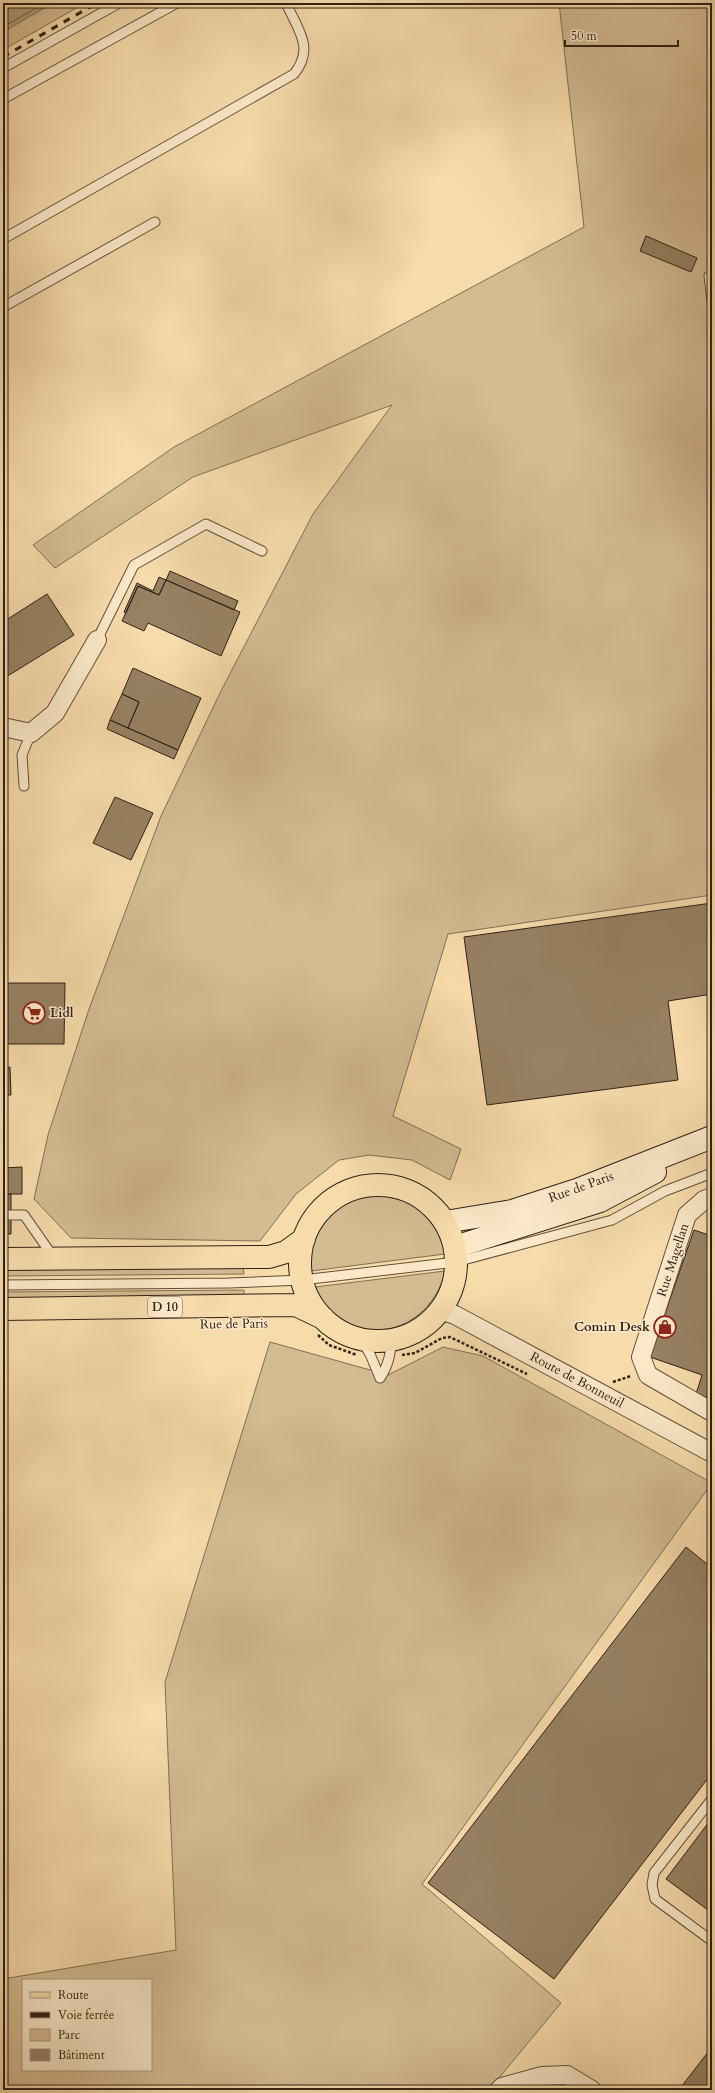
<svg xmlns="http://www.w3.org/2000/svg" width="715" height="2093" font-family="Cardo,serif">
  <rect width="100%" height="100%" fill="#f7dbab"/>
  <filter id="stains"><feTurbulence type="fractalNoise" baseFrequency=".005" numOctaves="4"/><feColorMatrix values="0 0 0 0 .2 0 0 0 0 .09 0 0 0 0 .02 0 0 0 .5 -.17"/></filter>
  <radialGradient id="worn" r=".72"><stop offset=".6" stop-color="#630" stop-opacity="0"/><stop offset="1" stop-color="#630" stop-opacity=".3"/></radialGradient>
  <path fill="#d5bb92" stroke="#826e54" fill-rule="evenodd" d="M52,3H85L3,50V31Z
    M559,3H712V895L448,934L393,1116L461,1149L450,1180L412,1160L369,1155L339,1160L296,1194L260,1241L71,1238L34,1199L48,1135L89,1009L161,816L222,689L313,514L392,405L193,477L55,568L33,545L174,447L584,227Z
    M377,1194C413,1197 437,1218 445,1254L311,1271C302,1229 339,1198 377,1194Z
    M243,1265L244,1274L3,1276V1267Z
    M445,1271C434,1322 377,1349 335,1314C326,1307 318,1297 315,1287Z
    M244,1290V1299L3,1301V1292Z
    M270,1342L388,1375L443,1347L483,1356L712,1483L422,1884L561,2003L489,2090H3V1979L176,1950L165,1682ZM23,1980H151V2070H23Z"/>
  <path fill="#b39b78" stroke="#7f6a51" d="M3,3H53L3,32Z"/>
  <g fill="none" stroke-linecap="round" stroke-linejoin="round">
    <path stroke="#725e47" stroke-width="1" d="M3,27L45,3"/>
  </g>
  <path fill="#978163" stroke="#302016" d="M646,236L697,258L691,272L640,251Z
    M170,571L238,601L234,610L166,580Z
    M159,577L166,580L159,595L138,586L126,613L124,612L137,583L153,591Z
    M166,580L240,612L221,656L148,623L144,631L122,621L138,586L159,595Z
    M47,594L74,635L6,677L3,672V622Z
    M133,668L201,698L178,750L128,728L139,702L122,694Z
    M122,694L139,702L128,728L110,720Z
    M110,720L178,750L174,759L107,729Z
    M115,797L153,813L131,860L93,843Z
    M712,903V994L668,1001L678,1080L487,1105L464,937Z
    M3,983H65L64,1044H3Z
    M10,1067L11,1095H3V1068Z
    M22,1167V1194H3V1168Z
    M3,1194H11V1234H3Z
    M694,1230L712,1236V1399L696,1394L702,1375L650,1357Z
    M686,1547L712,1568V1773L554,1979L428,1883Z
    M712,1818V1913L666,1879Z
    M712,2047V2090H679L681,2087Z"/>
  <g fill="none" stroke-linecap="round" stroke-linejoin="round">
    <g stroke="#624f3b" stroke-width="11">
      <path id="lane" d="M3,68L119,3
        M3,99L177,3
        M3,239L294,74C315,48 298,30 286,3
        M709,276L712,300
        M3,307L155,222
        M97,640L134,565L206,524L262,551
        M24,786L22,755L31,733
        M3,1215H24L54,1258
        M3,1285L229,1283L302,1280L456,1262L612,1220L665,1191L712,1173
        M360,1338L370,1354L380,1378
        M380,1378C389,1365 390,1354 392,1339
        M712,1799L654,1873L652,1885L655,1899L712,1941"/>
    </g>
    <g stroke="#624f3b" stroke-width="20">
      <path id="street" d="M3,727L31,733L55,713L97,640
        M712,1197L704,1200L687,1215L641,1357L648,1375L712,1412
        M440,1310L455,1315L712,1453
        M499,2090L502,2087L542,2076L567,2075L592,2090"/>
    </g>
    <g stroke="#302016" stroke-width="24">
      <path id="secondary" d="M445,1222L512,1211L577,1190L712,1137
        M455,1247L600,1201L655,1172"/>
    </g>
    <g stroke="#302016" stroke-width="24">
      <path id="primary" d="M300 1263a78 78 0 1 1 156 0a78 78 0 1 1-156 0Z
        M3,1259L269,1257L286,1252L304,1239
        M3,1309L296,1305L323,1318"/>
    </g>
    <path stroke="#302016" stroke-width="2.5" stroke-dasharray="3 2" stroke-linecap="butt" d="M318,1335L329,1345L357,1355
      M402,1355L415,1353L442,1338L450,1337L527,1374
      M613,1382L631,1376"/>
    <use href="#lane" stroke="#fae8c8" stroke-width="9"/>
    <use href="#street" stroke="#fae8c8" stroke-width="18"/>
    <use href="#secondary" stroke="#fae8c8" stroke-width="22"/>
    <use href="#primary" stroke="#f7dbab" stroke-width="22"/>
    <path stroke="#302016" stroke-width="3" stroke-dasharray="7 7" stroke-linecap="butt" d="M3,57L97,3"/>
  </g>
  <defs>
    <g id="supermarket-ring" transform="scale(1.15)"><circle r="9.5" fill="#fae8c8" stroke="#8f2418" stroke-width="1.5"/><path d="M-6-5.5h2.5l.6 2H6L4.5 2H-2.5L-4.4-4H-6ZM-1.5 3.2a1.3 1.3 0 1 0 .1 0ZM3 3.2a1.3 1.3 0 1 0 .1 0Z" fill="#8f2418"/></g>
    <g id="shop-ring" transform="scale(1.15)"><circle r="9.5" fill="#fae8c8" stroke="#8f2418" stroke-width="1.5"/><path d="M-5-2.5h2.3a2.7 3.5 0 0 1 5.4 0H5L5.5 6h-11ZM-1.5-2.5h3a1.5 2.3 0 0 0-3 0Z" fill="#8f2418"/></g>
  </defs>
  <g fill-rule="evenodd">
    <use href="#supermarket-ring" x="34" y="1013"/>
    <use href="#shop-ring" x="665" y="1327"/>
  </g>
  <g text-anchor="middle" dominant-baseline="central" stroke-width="3" stroke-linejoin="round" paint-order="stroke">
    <rect fill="#fae8c8" stroke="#6d5c4b" stroke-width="1" x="148" y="1297" width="34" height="20" rx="3"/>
    <g font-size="12" font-weight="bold" fill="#302016">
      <text x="165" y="1307">D 10</text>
    </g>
    <g font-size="13" font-weight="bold" fill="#302016" stroke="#fae8c8" text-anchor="start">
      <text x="50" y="1013">Lidl</text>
      <text x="650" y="1327" text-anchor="end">Comin Desk</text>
    </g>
    <g font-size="13" fill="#302016" stroke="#fae8c8">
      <text transform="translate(581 1187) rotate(-20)">Rue de Paris</text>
      <text transform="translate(673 1260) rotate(-72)">Rue Magellan</text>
      <text transform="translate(234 1324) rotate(-1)">Rue de Paris</text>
      <text transform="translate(577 1380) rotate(28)">Route de Bonneuil</text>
    </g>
  </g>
  <rect width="715" height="2093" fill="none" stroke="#f7dbab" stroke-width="16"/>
  <rect x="4" y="4" width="707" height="2085" fill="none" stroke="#302016" stroke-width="2"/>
  <rect x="8" y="8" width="699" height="2077" fill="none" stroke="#302016"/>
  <rect x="22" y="1979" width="130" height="92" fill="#fae8c8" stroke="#a99881"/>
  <rect x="30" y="1992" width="20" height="6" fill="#f7dbab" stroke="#a99881"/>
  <text x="58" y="1999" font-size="12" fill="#302016">Route</text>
  <rect x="30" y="2012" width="20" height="6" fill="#302016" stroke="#a99881"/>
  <text x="58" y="2019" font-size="12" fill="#302016">Voie ferrée</text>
  <rect x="30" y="2029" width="20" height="12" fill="#d5bb92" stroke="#a99881"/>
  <text x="58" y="2039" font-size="12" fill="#302016">Parc</text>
  <rect x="30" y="2049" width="20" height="12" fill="#978163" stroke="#a99881"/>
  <text x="58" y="2059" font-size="12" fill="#302016">Bâtiment</text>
  <path d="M565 40v6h113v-6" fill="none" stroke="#302016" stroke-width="2"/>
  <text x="571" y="40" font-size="12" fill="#302016" stroke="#fae8c8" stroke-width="3" paint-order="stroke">50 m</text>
  <rect width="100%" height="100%" filter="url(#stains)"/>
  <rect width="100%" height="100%" fill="url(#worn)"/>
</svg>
